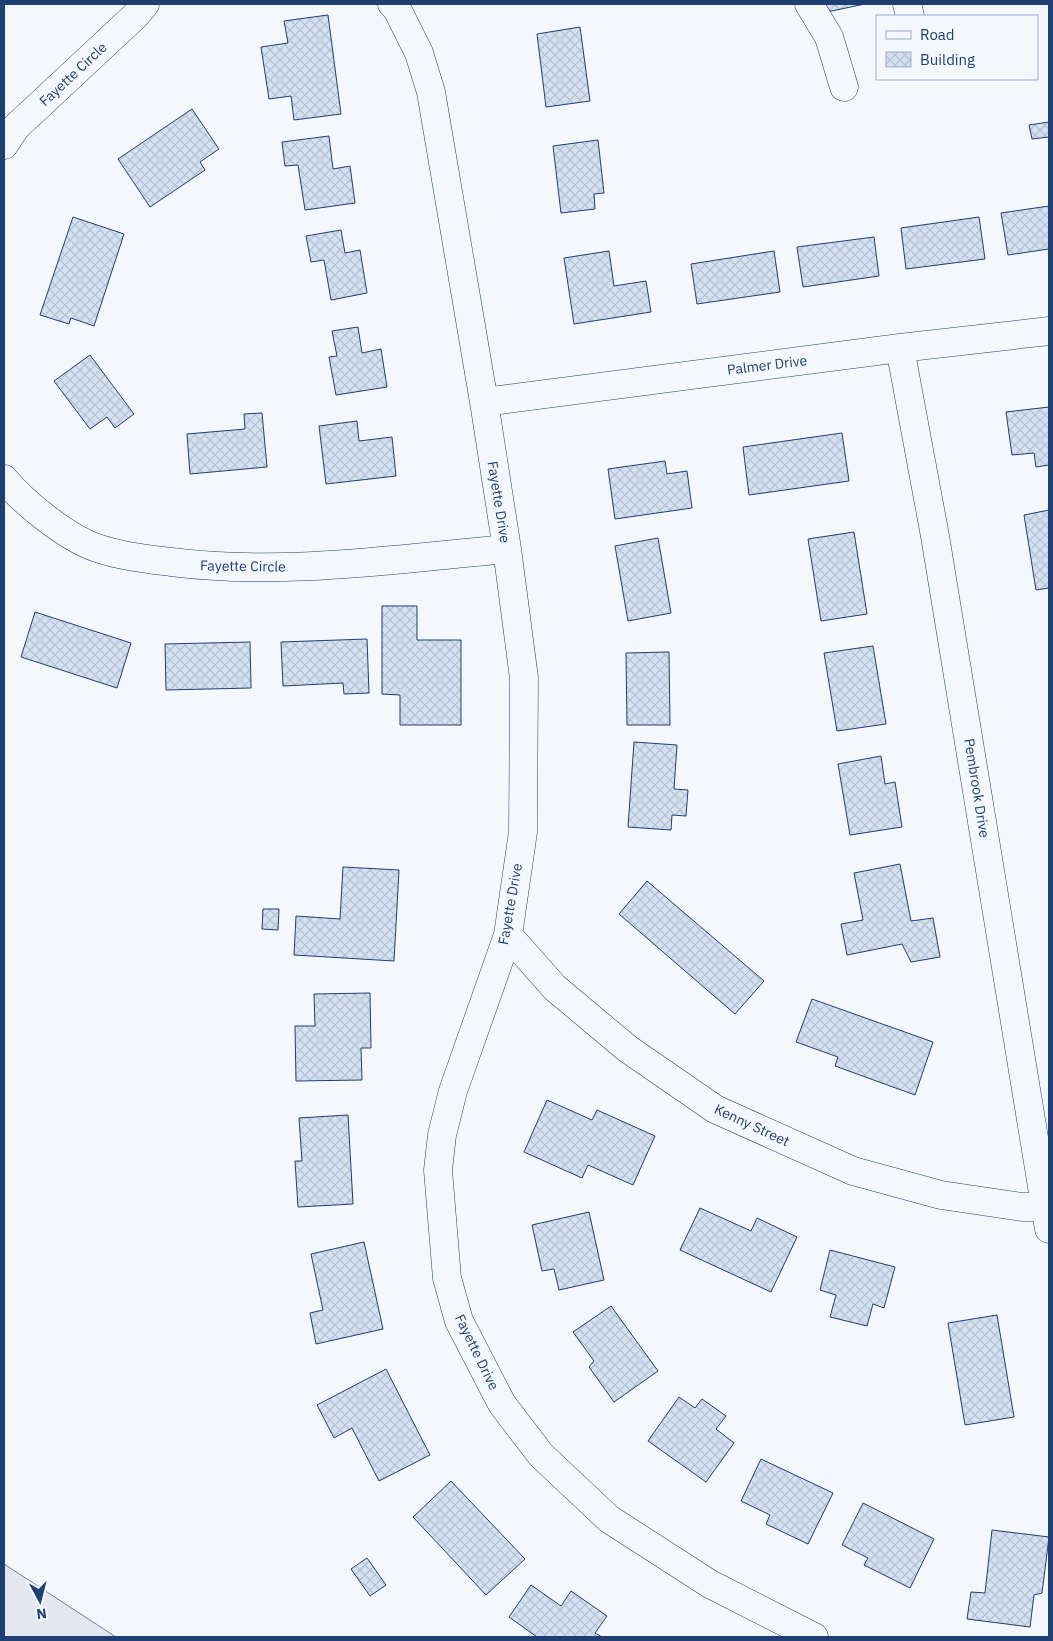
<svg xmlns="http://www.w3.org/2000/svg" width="1053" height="1641" font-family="'IBM Plex Sans',sans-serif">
  <defs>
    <pattern id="building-cross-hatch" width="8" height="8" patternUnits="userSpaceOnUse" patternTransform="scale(1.25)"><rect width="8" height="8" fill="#d5e0f0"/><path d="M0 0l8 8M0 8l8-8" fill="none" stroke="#b6c1d1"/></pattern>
  </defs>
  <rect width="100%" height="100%" fill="#f4f7fb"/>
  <path fill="#e3e8f0" stroke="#687fa3" d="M4,1564L116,1637H4Z"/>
  <path fill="url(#building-cross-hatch)" stroke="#1d3f73" d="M820,4H865L822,13Z
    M328,15L341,114L294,120L291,96L269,99L261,47L288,43L284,21Z
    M580,27L590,101L546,107L537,34Z
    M192,109L219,149L200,162L205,170L150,207L118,159Z
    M1049,122V137L1032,139L1029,125Z
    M329,136L333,169L350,166L355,203L305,210L298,165L285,166L282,142Z
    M598,140L604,193L594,194L595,209L561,213L553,146Z
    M1049,206V249L1008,255L1001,213Z
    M73,217L124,234L94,326L71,318L69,324L40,315Z
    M979,217L985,259L906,269L901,228Z
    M341,230L345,253L360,250L367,293L331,300L324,260L311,262L306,236Z
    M874,237L879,276L803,287L797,247Z
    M609,251L614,286L646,281L651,312L574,324L564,258Z
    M774,251L780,292L697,304L691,264Z
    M358,327L362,353L381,349L387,387L336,395L329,357L337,356L332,331Z
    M90,355L134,414L115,428L107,417L90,429L54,381Z
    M1049,407V465L1036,467L1034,453L1012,455L1006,412Z
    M262,413L267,467L190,474L187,434L245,429L244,414Z
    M357,421L359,441L392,437L396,476L326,484L319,426Z
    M842,433L849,481L749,495L743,447Z
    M665,461L667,474L687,471L692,508L615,519L608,469Z
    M1049,510V588L1036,590L1024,515Z
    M854,532L867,614L821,621L808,539Z
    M658,538L671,613L628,621L615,546Z
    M382,606H417V640H461V725H400V695L382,694Z
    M35,612L131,643L117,688L21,657Z
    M367,639L369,693L344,694L343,683L283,686L281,642Z
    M250,642L251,688L166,690L165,644Z
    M873,646L886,724L837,731L824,653Z
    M669,652L670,725H627L626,653Z
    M634,742L677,745L674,789L688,790L686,816L672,815L671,830L628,827Z
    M881,756L885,784L895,782L902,827L850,835L838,764Z
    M900,864L911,921L933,918L940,957L911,962L902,944L847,955L841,924L863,920L854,873Z
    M343,867L399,870L394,961L294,955L296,916L340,919Z
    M647,881L764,981L735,1014L619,914Z
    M263,909H279L278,930L262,929Z
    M370,993L371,1048H361L362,1080L296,1081L295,1026H315L314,994Z
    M812,999L933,1042L915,1095L835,1066L838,1057L796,1042Z
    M547,1100L592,1120L597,1110L655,1136L633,1185L588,1165L582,1178L524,1152Z
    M348,1115L353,1204L298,1207L295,1161H302L299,1118Z
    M700,1208L751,1231L757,1218L797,1237L771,1292L680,1250Z
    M589,1212L604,1280L559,1290L554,1269L542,1271L532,1225Z
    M364,1242L383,1329L316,1344L310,1313L323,1310L311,1254Z
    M830,1250L895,1267L884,1308L873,1304L867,1326L830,1317L836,1295L820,1290Z
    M611,1306L658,1371L614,1402L589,1367L594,1361L573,1332Z
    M997,1315L1014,1417L965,1425L948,1323Z
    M386,1369L430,1455L379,1481L352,1428L334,1438L317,1405Z
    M679,1397L695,1408L702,1399L726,1416L716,1429L734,1443L706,1482L648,1441Z
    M761,1459L833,1493L808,1544L766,1524L770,1515L741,1501Z
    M451,1481L525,1559L486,1595L413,1517Z
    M863,1503L934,1539L910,1588L864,1565L868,1558L842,1545Z
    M992,1530L1049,1537L1042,1593L1034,1595L1030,1627L967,1619L971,1592L985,1593Z
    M367,1558L386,1585L370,1596L351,1569Z
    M531,1585L561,1606L571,1591L607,1616L595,1633L602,1637H537L509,1617Z"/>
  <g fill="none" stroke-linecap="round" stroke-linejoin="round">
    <g stroke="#1d3f73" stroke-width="29">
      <path id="minor" d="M392,4L397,9L419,53L431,92L484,402L507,549L524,678L523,832L508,935L453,1091L442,1135L438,1170L447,1278L459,1321L502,1404L541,1455L609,1519L710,1584L814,1637
        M809,4L829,37L844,87
        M907,4L910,16
        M4,145L16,127L135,16L145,4
        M900,348L935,536L1049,1229
        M484,402L900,348L1049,331
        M4,479C24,503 67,538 97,548C120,556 147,559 171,562C283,576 395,559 507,549
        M508,935L555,988L628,1049L715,1109L853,1171L941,1195L1022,1207H1049"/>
    </g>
    <use href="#minor" stroke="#f4f7fb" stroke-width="28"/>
  </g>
  <g text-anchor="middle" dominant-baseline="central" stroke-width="4" stroke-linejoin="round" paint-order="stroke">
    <g font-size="14" fill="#1d3f73" stroke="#f4f7fb">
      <text transform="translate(73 74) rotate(-43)">Fayette Circle</text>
      <text transform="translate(767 365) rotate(-7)">Palmer Drive</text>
      <text transform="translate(499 502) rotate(81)">Fayette Drive</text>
      <text transform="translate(243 566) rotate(1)">Fayette Circle</text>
      <text transform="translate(977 788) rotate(81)">Pembrook Drive</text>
      <text transform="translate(510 904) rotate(-80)">Fayette Drive</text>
      <text transform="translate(752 1125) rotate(25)">Kenny Street</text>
      <text transform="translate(477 1352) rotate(64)">Fayette Drive</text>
    </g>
  </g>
  <rect width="1053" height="1641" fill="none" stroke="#1d3f73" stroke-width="10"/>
  <rect x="876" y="15" width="162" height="65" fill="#f4f7fb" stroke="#9eadc5"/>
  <rect x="886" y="31" width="25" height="8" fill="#f4f7fb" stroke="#9eadc5"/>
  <text x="920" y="40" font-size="15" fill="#1d3f73">Road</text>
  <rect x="886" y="52" width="25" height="15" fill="url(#building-cross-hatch)" stroke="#9eadc5"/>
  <text x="920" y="65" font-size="15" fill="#1d3f73">Building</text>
  <g transform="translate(40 1601) rotate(173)" stroke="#f4f7fb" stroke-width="4" paint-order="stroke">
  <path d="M0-4L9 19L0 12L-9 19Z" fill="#1d3f73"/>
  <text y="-8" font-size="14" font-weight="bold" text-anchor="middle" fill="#1d3f73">N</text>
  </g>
</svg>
